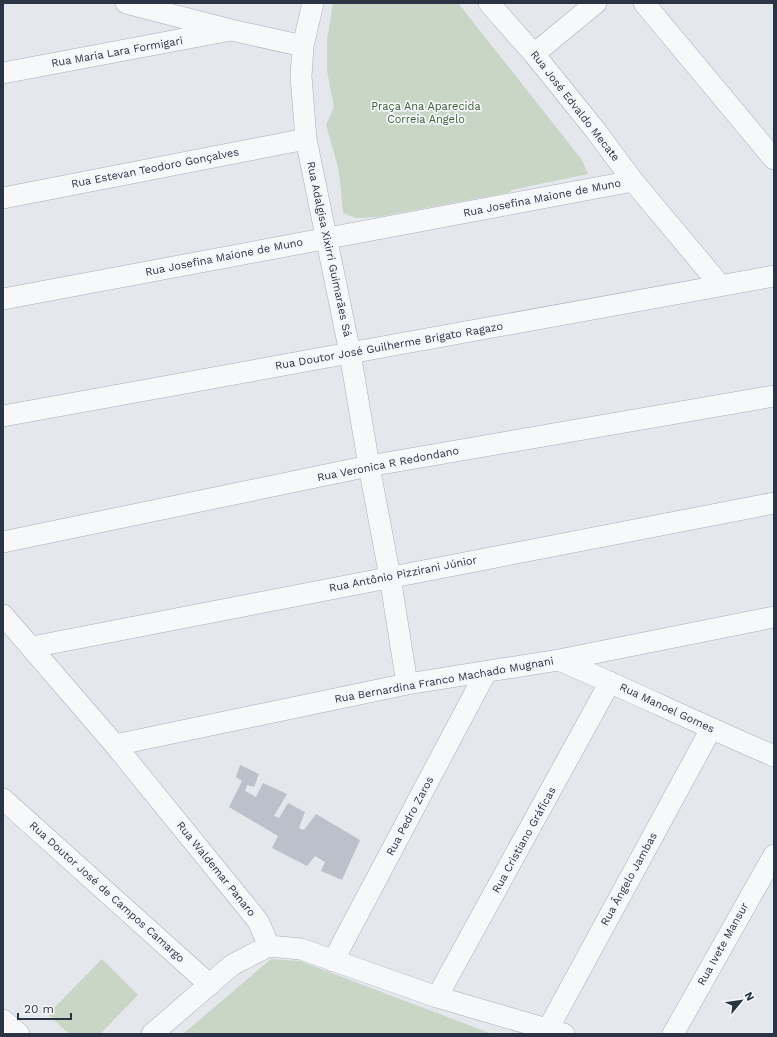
<svg xmlns="http://www.w3.org/2000/svg" width="777" height="1037" font-family="'Work Sans',sans-serif">
  <rect width="100%" height="100%" fill="#e4e7ec"/>
  <path fill="#c9d6c5" d="M333,3H458L582,160L588,174L511,190V192L377,217L356,218L343,213L341,190L338,167L326,125L334,107L327,71V40Z
    M102,959L138,995L100,1034H69L48,1014Z
    M271,959L300,961L492,1034H183Z"/>
  <path fill="#bbc0ca" d="M240,765L259,774L254,787L247,785L245,791L256,797L263,783L287,794L274,816L279,818L288,803L305,812L299,828L304,830L316,814L360,840L342,880L321,871L325,862L315,856L307,866L272,848L278,836L229,807L242,781L236,777Z"/>
  <g fill="none" stroke-linecap="round" stroke-linejoin="round">
    <g stroke="#a9aeb7" stroke-width="22">
      <path id="minor" d="M126,3L231,30L303,46
        M313,3L303,46L301,76L306,139L350,353L369,466L390,577L407,684
        M489,3L534,54L596,131L633,181L720,285
        M644,3L774,159
        M534,54L596,3
        M3,73L231,30
        M3,198L306,139
        M3,299L633,181
        M3,416L774,276
        M3,542L369,466L774,396
        M3,615L115,745L258,921L269,946
        M32,647L774,503
        M559,660C631,691 702,725 774,756
        M115,745L407,684L559,660L774,617
        M3,799L210,985
        M269,946L301,949L437,997L564,1034
        M333,961L486,672
        M437,997L610,682
        M3,1020L19,1034
        M548,1029L711,729
        M152,1034L232,965L269,946
        M673,1034L774,855"/>
    </g>
    <use href="#minor" stroke="#f7f8fa" stroke-width="21"/>
  </g>
  <g text-anchor="middle" dominant-baseline="central" stroke-width="3.5" stroke-linejoin="round" paint-order="stroke">
    <g font-size="11" fill="#2b3445" stroke="#f4f6f9">
      <text transform="translate(117 52) rotate(-10)">Rua Maria Lara Formigari</text>
      <text transform="translate(575 106) rotate(52)">Rua José Edvaldo Mecate</text>
      <text transform="translate(155 168) rotate(-11)">Rua Estevan Teodoro Gonçalves</text>
      <text transform="translate(542 198) rotate(-11)">Rua Josefina Maione de Muno</text>
      <text transform="translate(329 249) rotate(78)">Rua Adalgisa Xixirri Guimarães Sá</text>
      <text transform="translate(224 257) rotate(-11)">Rua Josefina Maione de Muno</text>
      <text transform="translate(389 346) rotate(-10)">Rua Doutor José Guilherme Brigato Ragazo</text>
      <text transform="translate(388 464) rotate(-11)">Rua Veronica R Redondano</text>
      <text transform="translate(403 574) rotate(-11)">Rua Antônio Pizzirani Júnior</text>
      <text transform="translate(444 680) rotate(-10)">Rua Bernardina Franco Machado Mugnani</text>
      <text transform="translate(667 708) rotate(25)">Rua Manoel Gomes</text>
      <text transform="translate(410 816) rotate(-62)">Rua Pedro Zaros</text>
      <text transform="translate(524 840) rotate(-61)">Rua Cristiano Gráficas</text>
      <text transform="translate(216 869) rotate(51)">Rua Waldemar Panaro</text>
      <text transform="translate(629 879) rotate(-61)">Rua Ângelo Jambas</text>
      <text transform="translate(107 892) rotate(42)">Rua Doutor José de Campos Camargo</text>
      <text transform="translate(723 944) rotate(-61)">Rua Ivete Mansur</text>
    </g>
    <g font-size="11" fill="#3f6138" stroke="#f4f6f9">
      <text x="426" y="106">Praça Ana Aparecida<tspan x="426" dy="13">Correia Angelo</tspan></text>
    </g>
  </g>
  <rect width="777" height="1037" fill="none" stroke="#2b3445" stroke-width="8"/>
  <g transform="translate(741 1001) rotate(61)" stroke="#f4f6f9" stroke-width="3" paint-order="stroke">
  <path d="M0-3L7 15L0 10L-7 15Z" fill="#2b3445"/>
  <text y="-6" font-size="11" font-weight="bold" text-anchor="middle" fill="#2b3445">N</text>
  </g>
  <path d="M18 1013v6h53v-6" fill="none" stroke="#2b3445" stroke-width="2"/>
  <text x="24" y="1013" font-size="12" fill="#2b3445" stroke="#f4f6f9" stroke-width="3" paint-order="stroke">20 m</text>
</svg>
